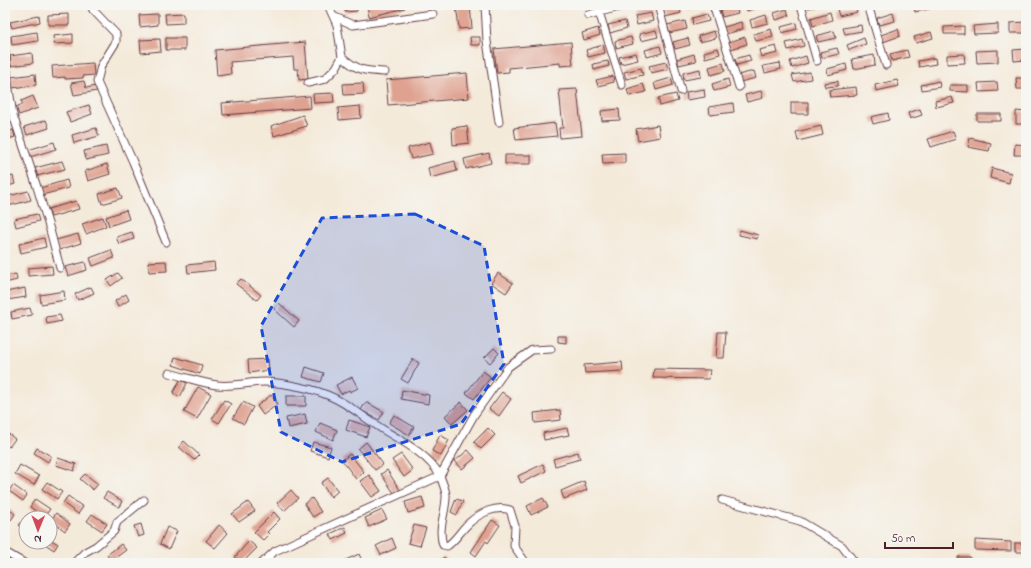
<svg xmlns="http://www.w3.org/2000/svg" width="1031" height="568" font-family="'Indie Flower',sans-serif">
  <rect width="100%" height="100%" fill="#f6f6f2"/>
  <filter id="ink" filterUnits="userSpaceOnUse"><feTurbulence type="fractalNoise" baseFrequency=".025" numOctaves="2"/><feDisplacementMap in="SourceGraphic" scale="8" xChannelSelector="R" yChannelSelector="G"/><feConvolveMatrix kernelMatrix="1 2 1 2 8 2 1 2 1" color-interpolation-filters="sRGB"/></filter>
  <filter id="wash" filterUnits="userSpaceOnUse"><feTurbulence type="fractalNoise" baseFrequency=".012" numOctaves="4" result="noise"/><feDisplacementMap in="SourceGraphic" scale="16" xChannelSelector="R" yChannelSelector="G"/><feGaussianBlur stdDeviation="0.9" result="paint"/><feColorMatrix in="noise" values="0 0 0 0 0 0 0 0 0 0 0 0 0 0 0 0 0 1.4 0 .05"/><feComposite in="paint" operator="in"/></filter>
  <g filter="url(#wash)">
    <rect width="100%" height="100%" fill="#f4eada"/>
    <g id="blocks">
      <path fill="#dfa190" d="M345,5H357V11L345,12Z
        M367,5H404L405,8L369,17Z
        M456,5H470L472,28L459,29Z
        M679,5L681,13L665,17L663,9Z
        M688,5H704L689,9Z
        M736,5L738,13L722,17L720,10Z
        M745,5H763L764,6L747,11Z
        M807,5H820V6L808,8Z
        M855,5L857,12L839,16L837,9Z
        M913,5H932L933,8L915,12Z
        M787,9L789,16L776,20L774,13Z
        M830,12L832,20L813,26L811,18Z
        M184,13V23L166,24L165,14Z
        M651,13L653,21L637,25L635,16Z
        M893,13L895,21L879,25L877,18Z
        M69,14V25H48V15Z
        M158,14V25L140,27L139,15Z
        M707,14L709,21L693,25L692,18Z
        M766,15L768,23L752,27L750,20Z
        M39,16L40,22L12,28L10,22Z
        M625,21L627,28L610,33L608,25Z
        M685,21L687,29L669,33L667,25Z
        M741,22L743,29L726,34L724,27Z
        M1026,22V33H1010V23Z
        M796,23L797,29L782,33L781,27Z
        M998,24V33L974,34L973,26Z
        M861,25L862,31L845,34L843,28Z
        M964,26V34H944V27Z
        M598,28L600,35L584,40L582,33Z
        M771,29L773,37L756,41L754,34Z
        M898,29L900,36L883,42L881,35Z
        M656,30L658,37L641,41L639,34Z
        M714,31L716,38L700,42L698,36Z
        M834,31L836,38L818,42L816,36Z
        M37,32L38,41L12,45L11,36Z
        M931,32L933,38L916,43L914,37Z
        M73,34V43L54,44L53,36Z
        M470,37H480V45H471Z
        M631,37L633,44L616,48L615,41Z
        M745,37L747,44L731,49L729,42Z
        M166,38H185V50H166Z
        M688,38L690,45L675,49L673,42Z
        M864,38L866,44L849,50L847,45Z
        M160,39L161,51L141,53L140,40Z
        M802,39L804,46L788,50L786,43Z
        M305,42L308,79L299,80L298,69H294L293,57L230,62L231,74L217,76L215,50Z
        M571,42L573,65L560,66V63L509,68V72L497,73L494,49Z
        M603,45L605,53L588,57L586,50Z
        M660,46L662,53L647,57L645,50Z
        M776,46L778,53L761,57L759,50Z
        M718,48L720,54L705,58L704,52Z
        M837,48L839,54L822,58L820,52Z
        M1026,49V60L1014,61L1013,50Z
        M907,50L909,57L892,61L890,54Z
        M998,50V62L977,63L976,51Z
        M32,53L33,63L11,66L10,56Z
        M636,53L638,60L621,64L619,57Z
        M694,54L696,61L679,65L677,59Z
        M964,54L965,63L947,64V55Z
        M749,55L751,61L737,65L735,59Z
        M874,55L875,65L854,69L852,59Z
        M806,56L808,63L792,68L790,61Z
        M935,58L936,64L919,67L918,61Z
        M608,61L609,66L594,70L593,64Z
        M666,62L668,69L651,73L649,66Z
        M93,63L94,75L83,76V78L65,79V77L53,78L52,66Z
        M723,63L725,71L711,75L709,67Z
        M780,63L781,69L765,73L763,66Z
        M846,64L847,70L828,75L827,69Z
        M641,68L643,75L626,79L624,72Z
        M700,69L701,77L684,80L683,73Z
        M754,71L756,78L740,82L738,75Z
        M810,72L811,79L794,82L792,75Z
        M467,73L469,98L388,105L386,80Z
        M35,74L36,85L12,88L11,77Z
        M613,76L614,82L598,86L596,80Z
        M671,78L673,85L656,90L654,83Z
        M1016,78H1026V89H1017Z
        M728,79L730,87L714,91L712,84Z
        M897,80L899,86L876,91L875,85Z
        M84,81L86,88L96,86L97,91L74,95L71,83Z
        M838,81V86L825,87L824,83Z
        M939,81L940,87L922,90L921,85Z
        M997,82L998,91L979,92L978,83Z
        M363,83L364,94L344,95L343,84Z
        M643,84L646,92L629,96L627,89Z
        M950,85H968V92L950,91Z
        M856,87L857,95L830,97L829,90Z
        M577,89L582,136L560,138L559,128H563L559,90Z
        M704,89L705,97L687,100L686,92Z
        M761,91L763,98L747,102L745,95Z
        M333,93L334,102L314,103L313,94Z
        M676,94L678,101L660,106L658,98Z
        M33,96L38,108L19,115L16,107L23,104L21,101Z
        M310,96L311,108L223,115L222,103Z
        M952,97L954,103L936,107L935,101Z
        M791,102H808V114H791Z
        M733,103L734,112L710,115L709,107Z
        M89,105L92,114L70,122L66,112Z
        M360,106L361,118L339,120L338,108Z
        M619,109L620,120L602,121L601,111Z
        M920,109L922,115L910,119L908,113Z
        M1016,111L1026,112V124H1016Z
        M888,113L889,120L873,124L871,117Z
        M977,114H1001V121H977Z
        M303,115L307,126L274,136L271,126Z
        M46,120L49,128L27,135L24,127Z
        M555,123L557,136L516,140L514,128Z
        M658,125L660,137L638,141L636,129Z
        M467,126L469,143L453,145L452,128Z
        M821,126L823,135L798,141L796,132Z
        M96,128L99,136L74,143L72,135Z
        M13,130L15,137L5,140V132Z
        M953,131L956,139L931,147L928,139Z
        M970,138L991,143L989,151L968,147Z
        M54,142L56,149L30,157L28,150Z
        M430,142L433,154L411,159L408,148Z
        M1015,144L1026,145L1025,155H1014Z
        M106,146L108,155L86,160L84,151Z
        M489,153L491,163L466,169L464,159Z
        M625,153V163L603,164L602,154Z
        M505,155H531V164H505Z
        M62,161L65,169L37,176L35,168Z
        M455,161L457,171L430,178L428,168Z
        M107,164L110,174L88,181L85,171Z
        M992,168L1011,173L1009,183L990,178Z
        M13,176L15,184L5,187V178Z
        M67,180L69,188L42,195L40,188Z
        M118,188L122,198L102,204L99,194Z
        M28,191L31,200L8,206L5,197Z
        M76,201L79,209L51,217L48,209Z
        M126,210L129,219L109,226L106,217Z
        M37,214L39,221L16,227L14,219Z
        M103,217L106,226L86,234L82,224Z
        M740,230L758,235L757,239L739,235Z
        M132,232L134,239L119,244L116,237Z
        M78,234L81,243L59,250L56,240Z
        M44,238L46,247L21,253L19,244Z
        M111,250L114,258L93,266L90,258Z
        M166,261L167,271L149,272L148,262Z
        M85,262L87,270L68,276L65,267Z
        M214,262L215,270L188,273L187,265Z
        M52,266L53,274L28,276V268Z
        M118,273L122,278L111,286L107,280Z
        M498,273L513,283L506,293L491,283Z
        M16,274L17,280L5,283V276Z
        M241,279L261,295L257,300L236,284Z
        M91,287L94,293L78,300L75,294Z
        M25,288L26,297L7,300L6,292Z
        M64,291L65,300L41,304L40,295Z
        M126,294L129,300L118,307L115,301Z
        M279,303L299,321L294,327L274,309Z
        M30,308L32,315L12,319L11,312Z
        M60,315L62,321L47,324L46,317Z
        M718,332H726L724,358H716Z
        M558,336H566V343L558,342Z
        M494,348L499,353L490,363L484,358Z
        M175,357L202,365L200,374L173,365Z
        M268,359L269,370L249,373L248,360Z
        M413,359L419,363L408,383L401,379Z
        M622,362L623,371L585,373L584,365Z
        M306,367L324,373L321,382L303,377Z
        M654,369L710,370L709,379L653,378Z
        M483,371L491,377L474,399L466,393Z
        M352,377L358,388L350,392L349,390L341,394L336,385Z
        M180,380L187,383L180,397L173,393Z
        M198,387L211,394L197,419L184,412Z
        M402,390L429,395L428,404L401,399Z
        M502,392L511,399L499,416L489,409Z
        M271,395L278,404L263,415L257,406Z
        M286,396H306V406H286Z
        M224,400L231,404L219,423L212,419Z
        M243,402L253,407L244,424L233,418Z
        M366,402L384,412L379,420L361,410Z
        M461,402L468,410L452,424L445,416Z
        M560,410L561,420L535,423L534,413Z
        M305,414L307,424L288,428L286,418Z
        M394,415L414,427L409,435L389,423Z
        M349,420L370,427L366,437L346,430Z
        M320,423L337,430L333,440L316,432Z
        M488,428L495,435L481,449L474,442Z
        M567,428L569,435L544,440L543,433Z
        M5,431L15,439L9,447L5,444Z
        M440,435L449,440L441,456L432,451Z
        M184,441L199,455L194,460L179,447Z
        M313,442L331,447L328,457L310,451Z
        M366,442L383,464L375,470L358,449Z
        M37,448L51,456L48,462L34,453Z
        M468,450L475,458L462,469L455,461Z
        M578,452L580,459L555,466L553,459Z
        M350,454L364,472L356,479L342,460Z
        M401,454L413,470L404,477L392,460Z
        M58,458L76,464L74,471L56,465Z
        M543,464L546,471L521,483L518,476Z
        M20,465L39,476L34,485L15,474Z
        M387,470L400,490L394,493L381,474Z
        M85,474L98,484L93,490L80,479Z
        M369,475L381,491L372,497L360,481Z
        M328,478L338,491L331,497L321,483Z
        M584,481L587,490L564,499L561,491Z
        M47,482L62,492L57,499L42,489Z
        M13,485L27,495L23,501L9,491Z
        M291,490L298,498L284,511L277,503Z
        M107,492L122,501L119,507L103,498Z
        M68,496L83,507L78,514L63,503Z
        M422,497L425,508L408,513L405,502Z
        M312,498L321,512L313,517L304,504Z
        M543,498L548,507L531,515L527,506Z
        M35,499L50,509L44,517L30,507Z
        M456,499L463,501L457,515L451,512Z
        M248,502L255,511L239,522L232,514Z
        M5,506L15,514L11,520L5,516Z
        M382,510L387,519L369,527L365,518Z
        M274,512L280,519L267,532L269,534L263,540L254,532Z
        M56,513L70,524L65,531L51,520Z
        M92,514L107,524L102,531L87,521Z
        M24,519L26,520V530L19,525Z
        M492,520L500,525L488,543L486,541L476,556L471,552Z
        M141,524L144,535L138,537L134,526Z
        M219,525L228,533L215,548L206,541Z
        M414,525L426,528L420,546L408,543Z
        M167,527L177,531L169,549L160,544Z
        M345,527L347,533L333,540L330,534Z
        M392,538L396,548L381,555L376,546Z
        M50,539L58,544L54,550L42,542H50Z
        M975,540L1011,542V551L975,550Z
        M249,541L257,548L242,563L235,557Z
        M1015,543H1026V552H1015Z
        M121,544L126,550L111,561L107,555Z
        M359,554L362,561L358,563H339Z
        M444,557L449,562L447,563H437Z
        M958,557H970L969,563H958Z"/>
    </g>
  </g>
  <g filter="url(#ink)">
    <use href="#blocks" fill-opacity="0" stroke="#643d45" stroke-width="1"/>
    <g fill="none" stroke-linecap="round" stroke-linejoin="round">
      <g stroke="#643d45" stroke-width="9">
        <path id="minor" d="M91,5L93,10L116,34V42L101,66L97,82L133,162L166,242
          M485,5L487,41L499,122
          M658,5L681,91
          M713,5L739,87
          M801,5L817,61
          M868,5L886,65
          M599,12L622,85
          M588,15L627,5
          M333,16L353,25L433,14
          M5,52L9,90L13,115L37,187L50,230L60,268
          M342,57C358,71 365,71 385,72
          M308,83L325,79L336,68L342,57L337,25L328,5
          M169,373C185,377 201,383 217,385C233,387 249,382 265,382C278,382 310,388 322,393C346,401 365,419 387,432C404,442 431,457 440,476C442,481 445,489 446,494C447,511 437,527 443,545L447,546C456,540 461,530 469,523C480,513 496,505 510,510L515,526L514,546L526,563
          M722,500L800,521L842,546L855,563
          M5,552L24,563
          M74,563L85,552L96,546L114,531L117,522L144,500
          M262,563L275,551L440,476L474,415L508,367L532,350L551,349"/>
      </g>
      <use href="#minor" stroke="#fff" stroke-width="7"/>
      <g stroke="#4a1f2b" stroke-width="4">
        <path id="rail" d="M5,562L6,563"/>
      </g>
      <use href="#rail" stroke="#f6f6f2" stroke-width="2.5" stroke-dasharray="8" stroke-linecap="butt"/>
    </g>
  </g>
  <path fill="#1d4ed8" fill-opacity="0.2" stroke="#1d4ed8" stroke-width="3" stroke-dasharray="8 5" stroke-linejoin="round" d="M415,214L484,246L504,364L461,424L342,462L281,432L261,326L322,218Z"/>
  <rect width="1031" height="568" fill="none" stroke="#f6f6f2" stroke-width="20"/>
  <g transform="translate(38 530) rotate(181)"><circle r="19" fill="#f6f6f2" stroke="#b1a0a2"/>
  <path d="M0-3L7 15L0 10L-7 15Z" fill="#d1495b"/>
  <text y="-6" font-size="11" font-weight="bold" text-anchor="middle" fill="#4a1f2b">N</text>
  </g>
  <path d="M885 542v6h68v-6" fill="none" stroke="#4a1f2b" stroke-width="2"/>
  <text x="891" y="542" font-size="12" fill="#4a1f2b" stroke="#f6f6f2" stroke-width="3" paint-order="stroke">50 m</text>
</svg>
